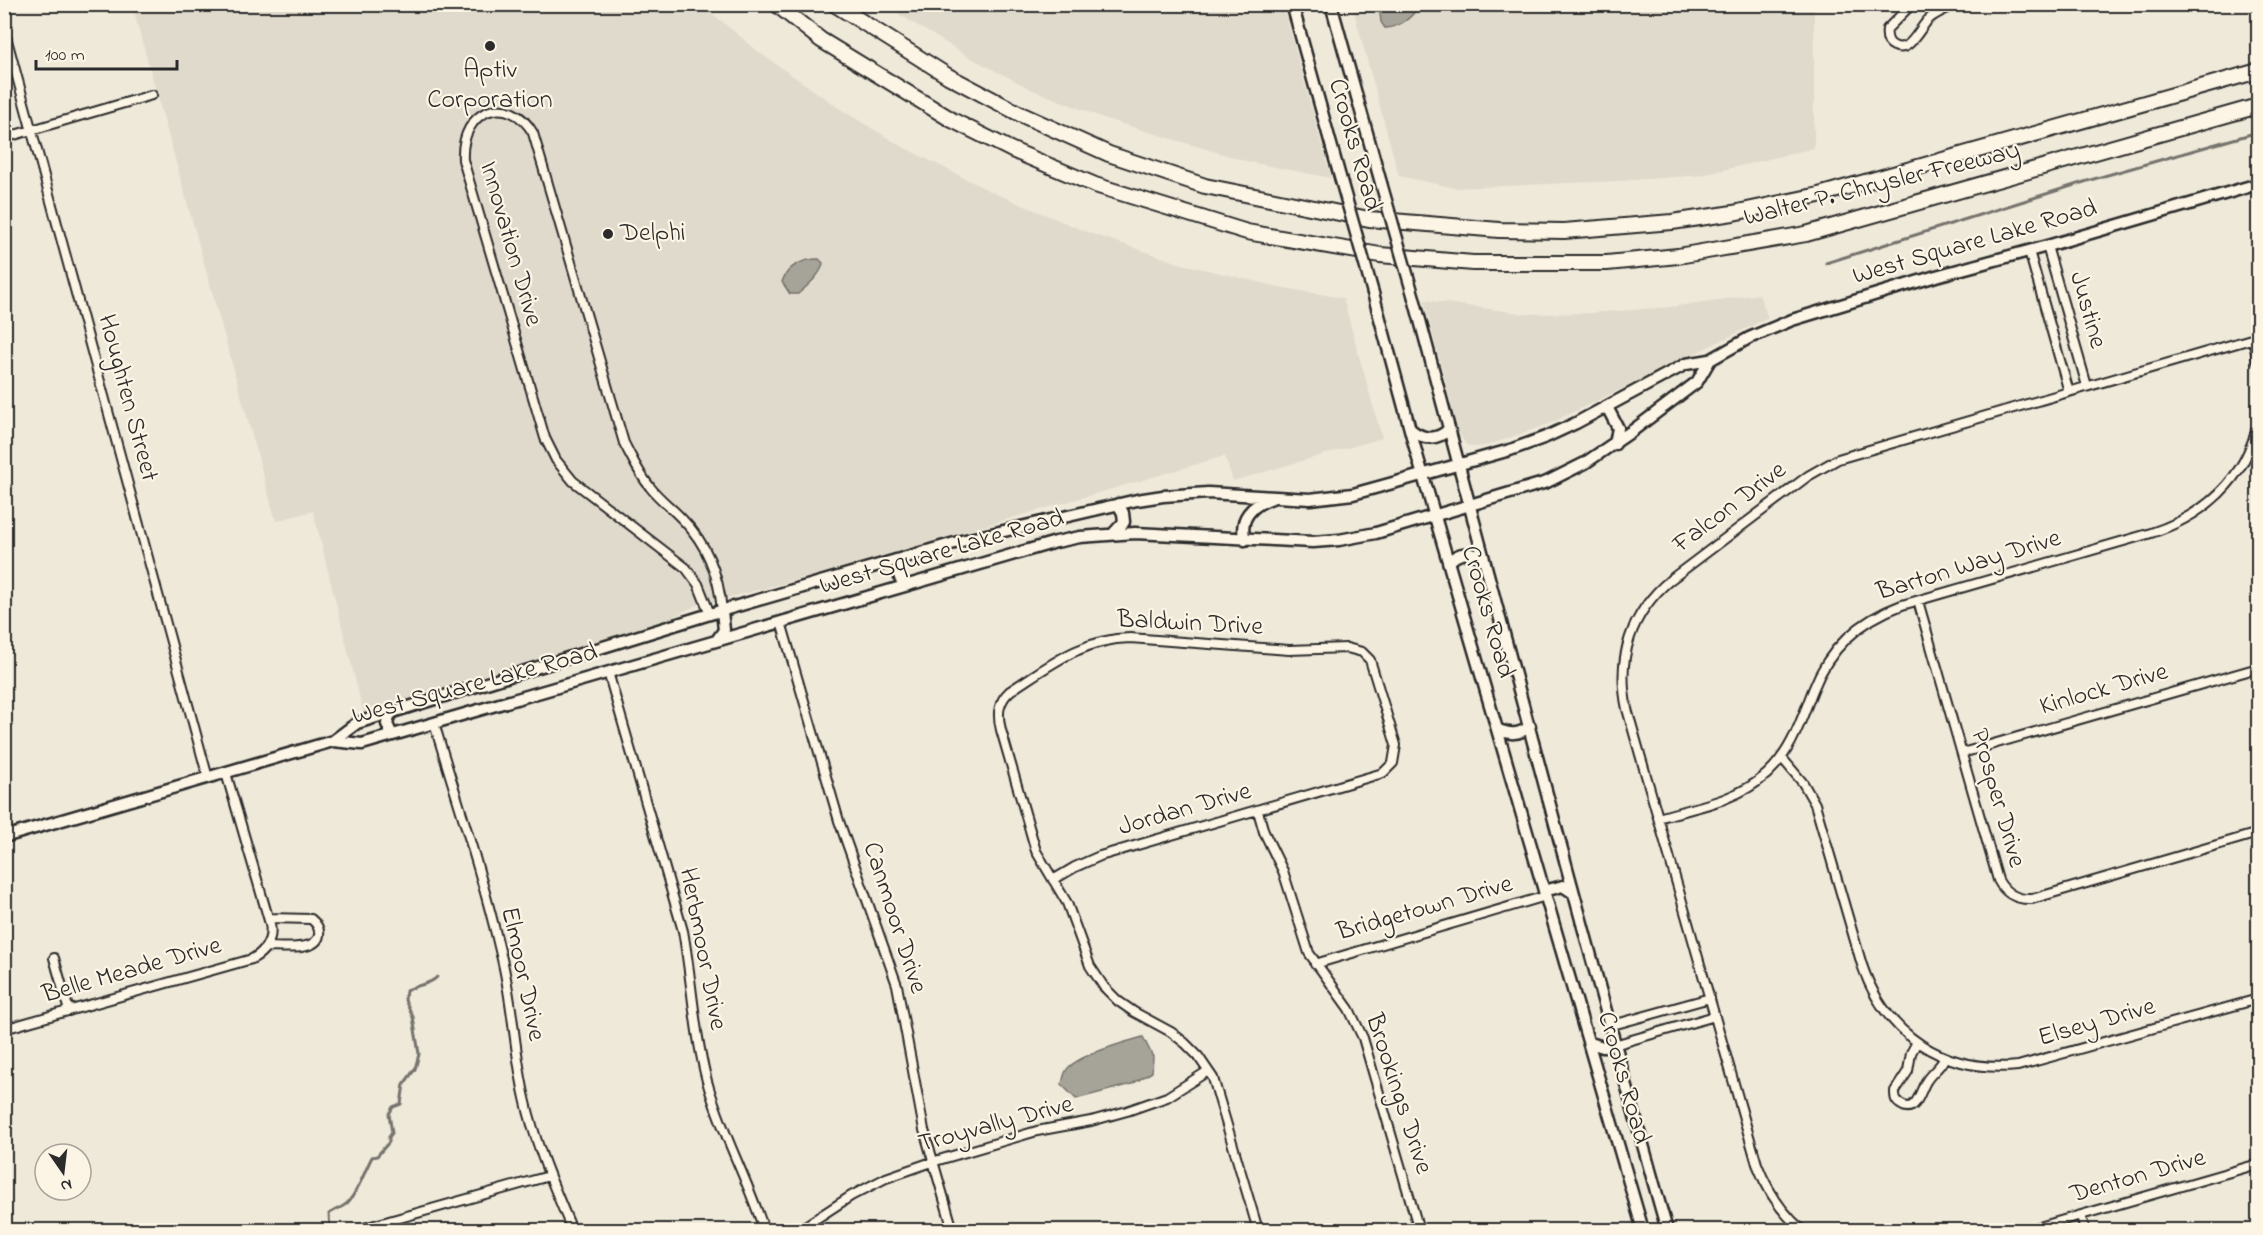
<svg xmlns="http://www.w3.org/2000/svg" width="2263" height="1235" font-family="'Indie Flower',sans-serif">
  <rect width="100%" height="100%" fill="#efe9da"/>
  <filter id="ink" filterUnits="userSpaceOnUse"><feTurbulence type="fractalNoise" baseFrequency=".0167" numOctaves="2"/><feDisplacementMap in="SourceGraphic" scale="12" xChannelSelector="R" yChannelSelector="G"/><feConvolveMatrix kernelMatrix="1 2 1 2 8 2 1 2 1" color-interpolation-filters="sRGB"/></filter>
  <g filter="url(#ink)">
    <path fill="#e0dacc" d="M132,5H702L760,53L845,112L903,147L992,192L1087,232L1182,264L1279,287L1343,298L1382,438L1233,481L1225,456L813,576L695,606L658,624L364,715L313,511L276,521Z
      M889,5H1283L1331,178L1249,162L1106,119L1033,90L969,57L900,15Z
      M1352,5H1814V148L1703,175L1619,181L1455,188L1399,176Z
      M1759,294L1768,318L1549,424L1486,446L1475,447L1466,445L1458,431L1424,300L1526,314L1593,313L1670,307Z"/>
    <path fill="#a6a399" stroke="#75736d" stroke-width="1.5" d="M1379,5V4L1420,5C1411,18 1401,27 1385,28L1381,22Z
      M819,259L823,263C822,274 806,287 798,294H790L782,282C787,266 803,259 819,259Z
      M1143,1037L1153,1057L1152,1072L1132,1084L1076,1099L1062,1085C1063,1079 1064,1072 1068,1068C1081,1054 1125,1042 1143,1037Z"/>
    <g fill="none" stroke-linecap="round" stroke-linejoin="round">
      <path stroke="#75736d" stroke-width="3" d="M1826,263L2097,178L2258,132
        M330,1230L329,1214C335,1209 344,1208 349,1201C360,1188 364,1172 372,1157L377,1156L389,1142V1137L392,1133L389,1114L393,1107L401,1104L404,1084L415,1069L419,1054L413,1017L405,1000L406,991C415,984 429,986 437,977"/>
      <g stroke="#2b2b2b" stroke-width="12">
        <path id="minor" d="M1912,4L1887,29C1886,36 1887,43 1894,46C1910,54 1919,28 1929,19C1937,12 1946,10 1955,4
          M4,29L208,778
          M4,138L152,95
          M2047,246L2087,386
          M2029,251L2069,392
          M2253,339L2258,362
          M1918,601L1998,880C2005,893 2016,900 2032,899L2258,833
          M710,614L698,584L686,568L573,481L556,460L545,438L463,160C460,109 509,91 533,133L624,443C632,458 639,474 650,487C659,499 672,508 683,520C708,545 719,576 722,611
          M781,622L839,821L897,985L924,1130L953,1230
          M608,672L683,931C692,981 694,1032 707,1081C721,1132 748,1180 764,1230
          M434,723C457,800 483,877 501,955C513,1002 514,1051 525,1098C535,1144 554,1187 572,1230
          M1962,753L2258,668
          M1782,758L1803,783L1815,804L1862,965C1886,1036 1944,1073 2018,1066L2258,999
          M1258,811L1264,832L1283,871L1309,953L1349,1009L1363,1038L1419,1230
          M1658,818C1696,807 1737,801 1767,774C1792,751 1801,720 1813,690C1829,648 1861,620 1902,605L2148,534C2203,517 2246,480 2258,422
          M1053,880L1075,867L1100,856L1383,773L1393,763L1396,745L1370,660L1362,652L1347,648L1289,650L1130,638C1082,639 1049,666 1010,691C998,702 997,714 1001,730L1036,851L1067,903L1090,966L1104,987L1118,1001L1134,1012L1171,1032L1185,1043L1198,1056L1213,1078L1258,1230
          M267,947C280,947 317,952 319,935C320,929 316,923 311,919L269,918
          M54,958L69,1011
          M1315,964L1546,896
          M1609,1026L1710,998
          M4,1029L252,959C266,951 273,940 270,924L226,773
          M1917,1042L1911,1053L1908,1071L1895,1091C1895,1097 1895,1101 1900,1104C1917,1116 1920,1089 1927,1080C1933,1071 1941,1067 1945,1057
          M1614,1045L1715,1016
          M2081,1216L2085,1230
          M357,1230L549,1176
          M799,1230L851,1196L886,1178L932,1162L1037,1131L1091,1121L1127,1111L1167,1097L1208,1071
          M1802,1230C1781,1212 1767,1190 1757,1164L1627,709C1616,658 1631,613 1670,580L1808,476L1838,459L2258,337
          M2029,1230L2258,1164"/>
      </g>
      <g stroke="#2b2b2b" stroke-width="15">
        <path id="secondary" d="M1292,4L1340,177
          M1331,4L1381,183
          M1373,293L1417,455L1643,1230
          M1414,298C1498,609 1579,921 1667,1230
          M1607,407L1618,428L1615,444
          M1410,429C1423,440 1437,441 1449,429
          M1113,534L1124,522L1123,513L1118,504
          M1245,540C1238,518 1252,505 1272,498
          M905,558C897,567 896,577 906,585
          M1449,562C1459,551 1472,551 1483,560
          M717,640L724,630L722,611
          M1497,729C1510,735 1519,735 1530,726
          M392,735L387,724L389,716L393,712
          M333,741L362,744L1056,542L1080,537L1135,533L1313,542L1339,540L1376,533L1547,482L1585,463L1632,431L1697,382L1710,360
          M4,837L333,741L357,723L710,614L965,540L1137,500L1163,496L1208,493L1310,499L1353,494L1400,481L1510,450L1546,437L1576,423L1686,364L1710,360L1749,338L1792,320L1936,276L2047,246L2258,184
          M1544,891L1563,886L1572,892
          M1590,1043L1603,1047L1614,1045"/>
      </g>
      <g stroke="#2b2b2b" stroke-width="18">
        <path id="motorway" d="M776,4L821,40L952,120L1012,150L1095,185L1247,232L1380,255L1473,263H1607L1678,256L1806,234L2258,106
          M834,4L948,76L1020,114L1109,154L1205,186L1369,219L1499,230L1564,231L1672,222L1733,213L1819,195L2258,71"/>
      </g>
      <use href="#minor" stroke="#fcf5e5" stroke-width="8"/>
      <use href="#secondary" stroke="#fcf5e5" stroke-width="10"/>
      <use href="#motorway" stroke="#fcf5e5" stroke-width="14"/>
      <g stroke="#2b2b2b" stroke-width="15" stroke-linecap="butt">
        <path id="secondary-bridge" d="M1340,177L1373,293
          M1381,183L1414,298"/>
      </g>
      <use href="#secondary-bridge" stroke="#fcf5e5" stroke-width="10"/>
    </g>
  </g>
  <g fill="#2b2b2b" stroke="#fcf5e5" stroke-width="2">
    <circle cx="490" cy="46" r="6"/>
    <circle cx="608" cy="234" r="6"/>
  </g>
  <g text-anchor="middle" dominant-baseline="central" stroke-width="4.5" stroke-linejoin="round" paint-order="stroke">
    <g font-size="26" fill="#2b2b2b" stroke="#fcf5e5">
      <text x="490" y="71">Aptiv<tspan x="490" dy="30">Corporation</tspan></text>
      <text x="620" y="234" text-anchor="start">Delphi</text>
    </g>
    <g font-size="26" fill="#2b2b2b" stroke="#fcf5e5">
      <text transform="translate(1354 145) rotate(74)">Crooks Road</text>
      <text transform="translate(1882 185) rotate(-14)">Walter P. Chrysler Freeway</text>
      <text transform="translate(1975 243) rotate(-16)">West Square Lake Road</text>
      <text transform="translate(510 244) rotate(74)">Innovation Drive</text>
      <text transform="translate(2087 310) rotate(74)">Justine</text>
      <text transform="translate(127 398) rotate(75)">Houghten Street</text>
      <text transform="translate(1730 508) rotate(-37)">Falcon Drive</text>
      <text transform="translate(942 553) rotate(-16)">West Square Lake Road</text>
      <text transform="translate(1969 566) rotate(-17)">Barton Way Drive</text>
      <text transform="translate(1487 612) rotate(74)">Crooks Road</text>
      <text transform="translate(1190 624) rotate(3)">Baldwin Drive</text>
      <text transform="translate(475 685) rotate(-15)">West Square Lake Road</text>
      <text transform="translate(2104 690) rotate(-16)">Kinlock Drive</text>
      <text transform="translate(1997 798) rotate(74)">Prosper Drive</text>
      <text transform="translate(1185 810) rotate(-16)">Jordan Drive</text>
      <text transform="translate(1425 909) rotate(-16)">Bridgetown Drive</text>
      <text transform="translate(894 918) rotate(72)">Canmoor Drive</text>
      <text transform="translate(702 949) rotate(79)">Herbmoor Drive</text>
      <text transform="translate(132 971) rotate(-16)">Belle Meade Drive</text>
      <text transform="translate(522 974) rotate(78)">Elmoor Drive</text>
      <text transform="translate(2097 1023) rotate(-16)">Elsey Drive</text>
      <text transform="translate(1623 1078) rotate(74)">Crooks Road</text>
      <text transform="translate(1398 1094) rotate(72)">Brookings Drive</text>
      <text transform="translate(996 1125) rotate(-15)">Troyvally Drive</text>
      <text transform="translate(2138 1177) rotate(-16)">Denton Drive</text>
    </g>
  </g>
  <rect width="2263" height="1235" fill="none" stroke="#fcf5e5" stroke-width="24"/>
  <rect x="12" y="12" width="2239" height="1211" fill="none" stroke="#2b2b2b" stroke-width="2" filter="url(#ink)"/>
  <g transform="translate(63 1172) rotate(166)"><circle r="28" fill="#fcf5e5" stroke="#a8a49b" stroke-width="1.5"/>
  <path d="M0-4.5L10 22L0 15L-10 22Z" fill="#2b2b2b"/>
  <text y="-9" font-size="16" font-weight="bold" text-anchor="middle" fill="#2b2b2b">N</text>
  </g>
  <path d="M36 60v9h141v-9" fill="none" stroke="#2b2b2b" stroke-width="3"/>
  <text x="45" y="60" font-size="18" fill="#2b2b2b" stroke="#fcf5e5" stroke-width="4.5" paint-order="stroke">100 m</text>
</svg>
